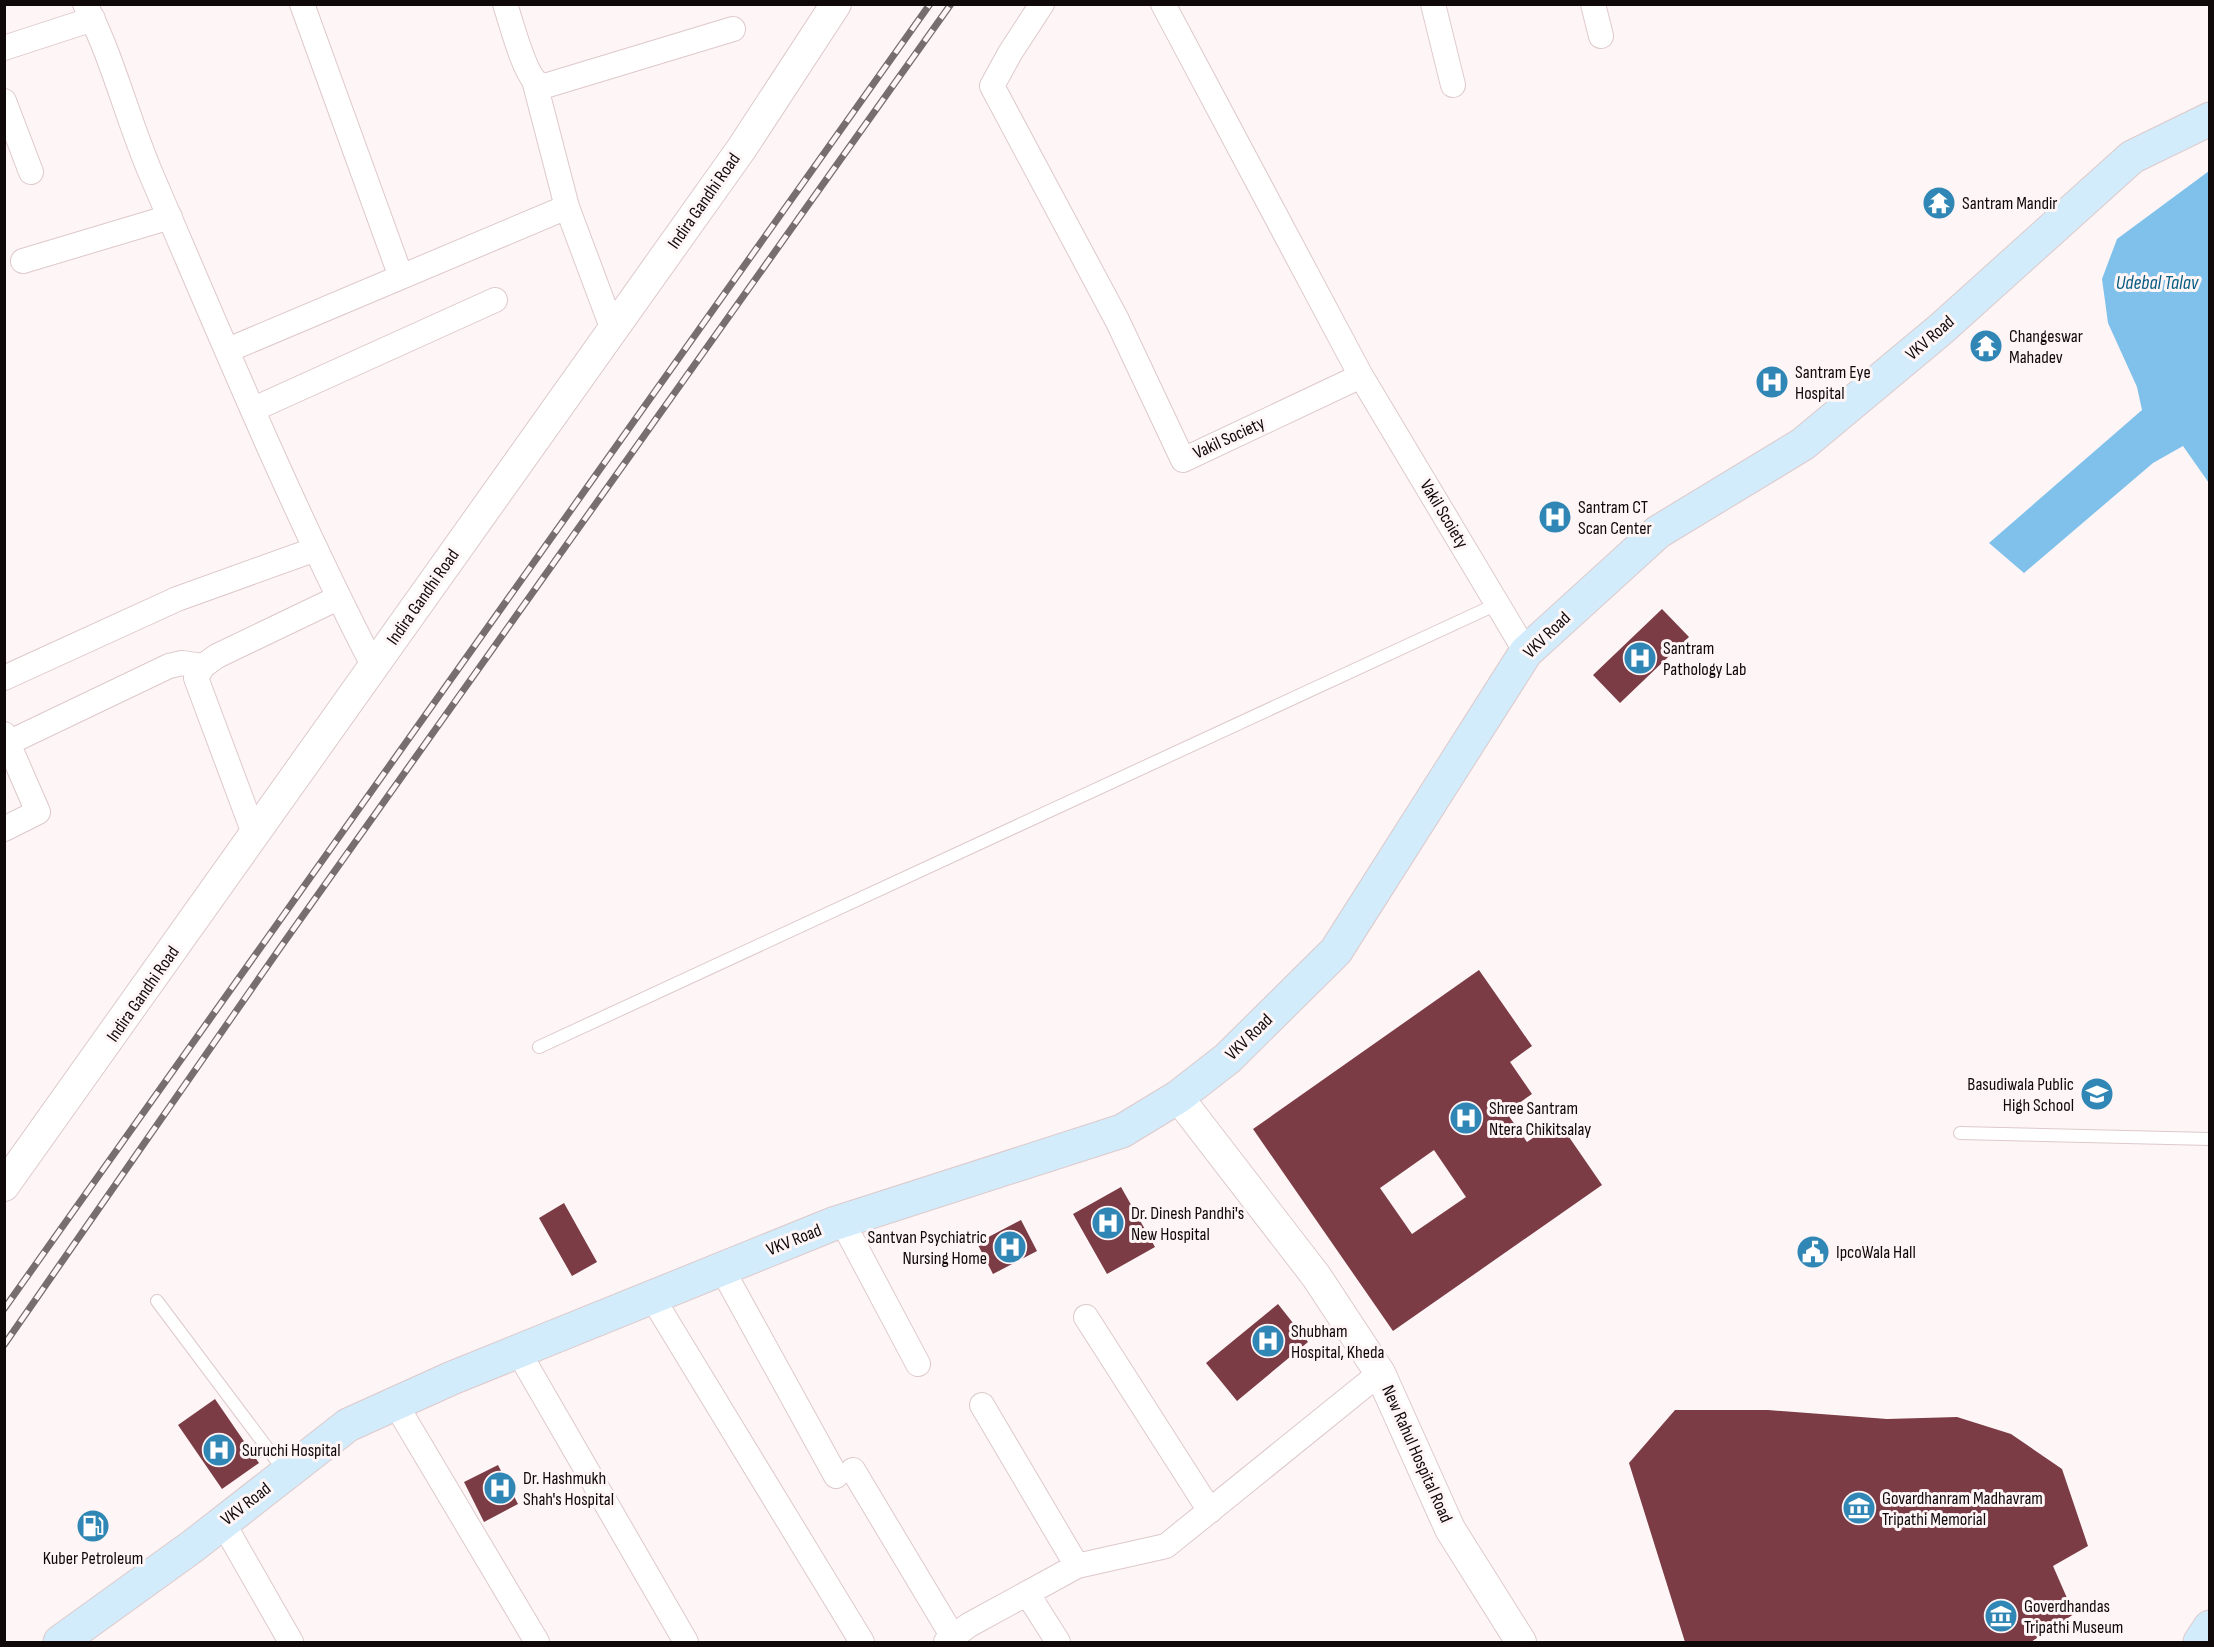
<svg xmlns="http://www.w3.org/2000/svg" width="2214" height="1647" font-family="'Sofia Sans Condensed',sans-serif">
  <rect width="100%" height="100%" fill="#fef5f6"/>
  <path fill="#7fc1ea" d="M2209,171V483L2183,446L2153,463L2024,573L1989,543L2142,410L2137,387L2108,323L2102,279L2117,239Z"/>
  <path fill="#7b3c46" fill-rule="evenodd" d="M1662,609L1689,637L1620,703L1593,675Z
    M1479,970L1532,1046L1510,1062L1532,1094L1506,1112L1527,1142L1558,1121L1602,1185L1393,1331L1253,1129ZM1434,1150L1466,1197L1412,1234L1380,1188Z
    M1121,1187L1155,1247L1107,1274L1073,1214Z
    M564,1203L597,1262L572,1276L539,1218Z
    M1021,1220L1037,1251L993,1274L977,1243Z
    M1278,1304L1308,1342L1237,1401L1206,1363Z
    M215,1399L259,1463L222,1489L178,1425Z
    M1675,1410H1768L1887,1419L1957,1417L2011,1434L2062,1469L2088,1546L2053,1566L2074,1614L2031,1642H1685L1629,1463Z
    M498,1465L518,1504L484,1522L464,1482Z"/>
  <g fill="none" stroke-linecap="round" stroke-linejoin="round">
    <g stroke="#dec9cb" stroke-width="14">
      <path id="service" d="M539,1047L1497,604
        M1960,1133L2210,1139
        M157,1301L286,1473"/>
    </g>
    <g stroke="#dec9cb" stroke-width="26">
      <path id="minor" d="M85,4C113,58 127,118 151,174C222,339 291,507 374,667
        M302,4L401,277L567,207L613,330
        M505,4C511,22 523,69 535,81C538,85 542,85 548,85L733,29
        M1042,4L1010,53L992,86L1117,320L1183,460L1361,376L1163,4
        M1433,4L1453,85
        M1593,4L1601,36
        M4,48L93,19
        M534,80L567,207
        M4,101L31,172
        M23,261L170,217
        M228,350L401,277
        M1361,376L1526,652
        M254,409L495,300
        M4,678L177,599L316,549
        M4,734L38,812L4,829
        M8,743L169,666L182,663L203,666
        M255,836L196,678L203,666L217,656L338,598
        M842,1221L918,1364
        M722,1269L836,1476
        M652,1297L862,1642
        M1086,1317L1210,1511
        M518,1351L686,1642
        M395,1403L537,1642
        M982,1405L1077,1566
        M853,1470L953,1637
        M223,1523L291,1642
        M1027,1593L1058,1642
        M946,1642L969,1625L1077,1566L1166,1546L1380,1373"/>
    </g>
    <g stroke="#dec9cb" stroke-width="32">
      <path id="tertiary" d="M1178,1097L1316,1276L1380,1373L1450,1529L1521,1642
        M4,1186L742,148L836,4"/>
    </g>
    <g stroke="#dec9cb" stroke-width="35">
      <path id="secondary" d="M60,1642L193,1546L348,1425L452,1378L833,1224L1122,1131L1178,1097L1228,1058L1336,951L1526,652L1658,532L1803,444L1941,329L2132,157L2210,119
        M2200,1642L2210,1627"/>
    </g>
    <use href="#service" stroke="#fff" stroke-width="12"/>
    <use href="#minor" stroke="#fff" stroke-width="24"/>
    <use href="#tertiary" stroke="#fff" stroke-width="30"/>
    <use href="#secondary" stroke="#d2ecfb" stroke-width="33"/>
    <g stroke="#766e6f" stroke-width="7">
      <path id="rail" d="M4,1309L930,4
        M4,1345L280,948L951,4"/>
    </g>
    <use href="#rail" stroke="#fef5f6" stroke-width="4.5" stroke-dasharray="14" stroke-linecap="butt"/>
  </g>
  <defs>
    <g id="temple-disc" transform="scale(1.725)"><circle r="9.5" fill="#3087b6" stroke="#fef5f6"/><path d="M0-6L5-2H3V0L6.5 2.5H4V6H1.5V3h-3V6H-4V2.5H-6.5L-3 0V-2H-5Z" fill="#fff"/></g>
    <g id="hospital-disc" transform="scale(1.725)"><circle r="9.5" fill="#3087b6" stroke="#fef5f6"/><path d="M-5-5h3v3.5h4V-5h3V5h-3V1.5h-4V5h-3Z" fill="#fff"/></g>
    <g id="school-disc" transform="scale(1.725)"><circle r="9.5" fill="#3087b6" stroke="#fef5f6"/><path d="M0-5L7-2L0 1L-7-2ZM-4 1L0 2.5L4 1V4Q0 6-4 4Z" fill="#fff"/></g>
    <g id="civic-disc" transform="scale(1.725)"><circle r="9.5" fill="#3087b6" stroke="#fef5f6"/><path d="M-.6-6.5H3V-4.5H.6V-3L4-1V1h2V6H-6V1h2V-1L-.6-3ZM-1.2 2.5V6h2.4V2.5Z" fill="#fff"/></g>
    <g id="museum-disc" transform="scale(1.725)"><circle r="9.5" fill="#3087b6" stroke="#fef5f6"/><path d="M0-6L6-3V-2H-6V-3ZM-5-1h2V3h-2ZM-1-1h2V3h-2ZM3-1h2V3H3ZM-6 4H6V6H-6Z" fill="#fff"/></g>
    <g id="fuel-disc" transform="scale(1.725)"><circle r="9.5" fill="#3087b6" stroke="#fef5f6"/><path d="M-5.5-6h7V0h2V4h1.3V-2.5L3-4.5l.8-.8L6-3V5H2.5V1h-1V6h-7ZM-4.2-4.7v3.2H.2V-4.7Z" fill="#fff"/></g>
  </defs>
  <g fill-rule="evenodd">
    <use href="#temple-disc" x="1939" y="203"/>
    <use href="#temple-disc" x="1986" y="346"/>
    <use href="#hospital-disc" x="1772" y="382"/>
    <use href="#hospital-disc" x="1555" y="517"/>
    <use href="#hospital-disc" x="1640" y="658"/>
    <use href="#school-disc" x="2097" y="1094"/>
    <use href="#hospital-disc" x="1466" y="1118"/>
    <use href="#hospital-disc" x="1108" y="1223"/>
    <use href="#hospital-disc" x="1010" y="1247"/>
    <use href="#civic-disc" x="1813" y="1252"/>
    <use href="#hospital-disc" x="1268" y="1341"/>
    <use href="#hospital-disc" x="219" y="1450"/>
    <use href="#hospital-disc" x="500" y="1488"/>
    <use href="#museum-disc" x="1859" y="1508"/>
    <use href="#fuel-disc" x="93" y="1526"/>
    <use href="#museum-disc" x="2001" y="1616"/>
  </g>
  <g text-anchor="middle" dominant-baseline="central" stroke-width="6" stroke-linejoin="round" paint-order="stroke">
    <g font-size="18" fill="#10090a" stroke="#fef5f6">
      <text transform="translate(704 201) rotate(-55)">Indira Gandhi Road</text>
      <text transform="translate(1930 338) rotate(-41)">VKV Road</text>
      <text transform="translate(1229 438) rotate(-25)">Vakil Society</text>
      <text transform="translate(1444 514) rotate(59)">Vakil Scoiety</text>
      <text transform="translate(423 597) rotate(-55)">Indira Gandhi Road</text>
      <text transform="translate(1547 635) rotate(-44)">VKV Road</text>
      <text transform="translate(143 994) rotate(-55)">Indira Gandhi Road</text>
      <text transform="translate(1249 1037) rotate(-44)">VKV Road</text>
      <text transform="translate(794 1240) rotate(-22)">VKV Road</text>
      <text transform="translate(1417 1454) rotate(66)">New Rahul Hospital Road</text>
      <text transform="translate(246 1504) rotate(-38)">VKV Road</text>
    </g>
    <g font-size="18" fill="#10090a" stroke="#fef5f6" text-anchor="start">
      <text x="1962" y="203">Santram Mandir</text>
      <text x="2009" y="336">Changeswar<tspan x="2009" dy="21">Mahadev</tspan></text>
      <text x="1795" y="372">Santram Eye<tspan x="1795" dy="21">Hospital</tspan></text>
      <text x="1578" y="507">Santram CT<tspan x="1578" dy="21">Scan Center</tspan></text>
      <text x="1663" y="648">Santram<tspan x="1663" dy="21">Pathology Lab</tspan></text>
      <text x="2074" y="1084" text-anchor="end">Basudiwala Public<tspan x="2074" dy="21">High School</tspan></text>
      <text x="1489" y="1108">Shree Santram<tspan x="1489" dy="21">Ntera Chikitsalay</tspan></text>
      <text x="1131" y="1213">Dr. Dinesh Pandhi's<tspan x="1131" dy="21">New Hospital</tspan></text>
      <text x="987" y="1237" text-anchor="end">Santvan Psychiatric<tspan x="987" dy="21">Nursing Home</tspan></text>
      <text x="1836" y="1252">IpcoWala Hall</text>
      <text x="1291" y="1331">Shubham<tspan x="1291" dy="21">Hospital, Kheda</tspan></text>
      <text x="242" y="1450">Suruchi Hospital</text>
      <text x="523" y="1478">Dr. Hashmukh<tspan x="523" dy="21">Shah's Hospital</tspan></text>
      <text x="1882" y="1498">Govardhanram Madhavram<tspan x="1882" dy="21">Tripathi Memorial</tspan></text>
      <text x="93" y="1558" text-anchor="middle">Kuber Petroleum</text>
      <text x="2024" y="1606">Goverdhandas<tspan x="2024" dy="21">Tripathi Museum</tspan></text>
    </g>
    <g font-size="20" font-style="italic" fill="#085d83" stroke="#fef5f6">
      <text x="2157" y="283">Udebal Talav</text>
    </g>
  </g>
  <rect width="2214" height="1647" fill="none" stroke="#10090a" stroke-width="12"/>
</svg>
